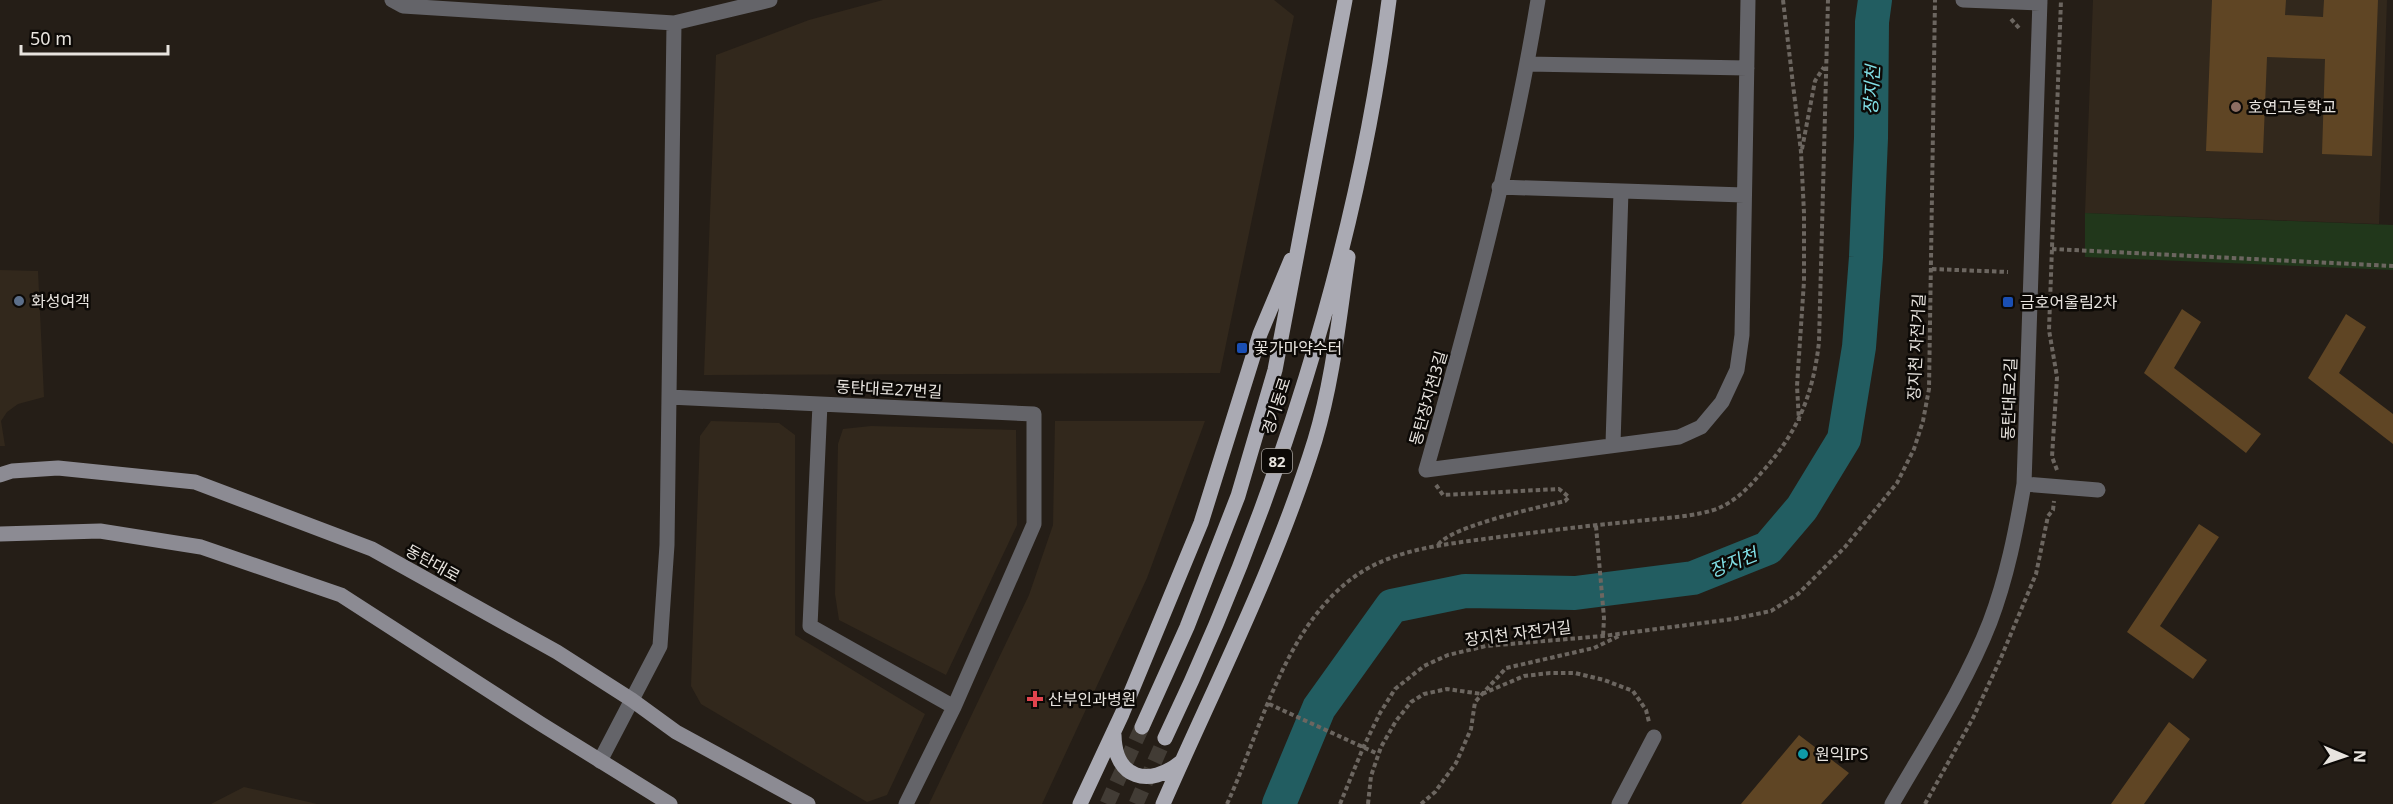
<svg xmlns="http://www.w3.org/2000/svg" width="2393" height="804" font-family="'Noto Sans','Noto Sans KR',sans-serif">
  <rect width="100%" height="100%" fill="#251e17"/>
  <path fill="#32281c" d="M883,0H1274L1294,16L1220,373L704,375L716,55L809,20Z
    M2093,0H2387L2379,224L2085,213Z
    M0,270L38,271L44,397L18,404L7,412L1,421L5,446H0Z
    M711,421L779,423L795,435V635L925,714L887,795L867,802L701,704L691,686L700,436Z
    M1055,421H1205L1147,578L1042,804H929L1029,595L1053,525Z
    M871,426L1016,430L1017,525L946,675L839,620L835,594L838,444L843,429Z
    M244,787L317,804H211Z"/>
  <path fill="#21371b" d="M2085,213L2393,225V270L2085,257Z"/>
  <g fill="none" stroke-linecap="round" stroke-linejoin="round">
    <path stroke="#225d61" stroke-width="34" d="M1279,804L1319,708L1392,606L1465,591L1575,593L1693,578L1768,548L1802,508L1844,439L1859,347L1866,257L1871,138L1872,22L1875,0"/>
  </g>
  <path fill="#5f4524" d="M2212,0H2286L2285,15L2323,17L2324,0H2378L2372,156L2322,154L2325,59L2267,57L2263,153L2206,151Z
    M2182,309L2201,322L2174,368L2261,434L2246,453L2144,373Z
    M2346,314L2366,327L2339,373L2393,414V444L2308,378Z
    M2199,524L2219,537L2160,626L2207,660L2193,679L2127,632Z
    M2169,722L2190,739L2144,804H2111Z
    M1799,735L1849,773L1821,804H1741Z"/>
  <g fill="none" stroke-linecap="round" stroke-linejoin="round">
    <path stroke="#423c35" stroke-width="15" stroke-dasharray="15 8" stroke-linecap="butt" d="M1107,804L1142,727
      M1136,804L1165,738"/>
    <path stroke="#6c6660" stroke-width="4" stroke-dasharray="4.5 3" stroke-linecap="butt" d="M1783,0L1801,152L1804,213V281L1797,386L1799,421
      M2011,19L2019,28
      M1802,149L1815,81L1824,67
      M2052,249L2393,266
      M1932,269L2008,272
      M2057,470L2052,457L2057,377L2049,330L2061,0
      M1436,485L1443,495L1559,489L1569,497L1565,501C1540,507 1451,526 1438,545
      M1596,526L1604,618L1603,636
      M1269,704L1378,754
      M1227,804C1261,730 1283,632 1350,580C1385,553 1427,547 1469,541C1522,534 1575,527 1627,522C1651,519 1701,517 1721,507C1738,499 1750,486 1762,472C1798,432 1813,395 1819,342L1828,0
      M1340,804L1363,748L1380,713L1395,689L1424,666L1448,655L1486,646L1603,636L1733,619L1771,611L1798,594L1845,547L1897,483L1914,449L1923,421L1929,389L1935,0
      M1368,804L1371,776L1381,747L1396,721L1411,702L1424,694L1447,689L1482,694L1524,676L1550,673H1575L1604,680L1633,691L1646,710L1649,722
      M1421,804L1435,792L1456,763L1471,729L1475,702L1506,668L1594,648L1621,635
      M1925,804L1973,718L2000,660L2036,574L2048,516L2053,510L2054,501"/>
    <path stroke="#646469" stroke-width="15" d="M392,0L403,6L674,23
      M1538,0C1512,159 1470,315 1426,470L1679,437L1701,427L1722,402L1737,370L1742,335L1748,0
      M1963,0L2040,3
      M1527,64L1747,68
      M1499,187L1744,195
      M669,397L820,404
      M1613,444L1621,191
      M2024,484L2098,490
      M600,761L660,646L667,545L674,23L770,0
      M906,804L954,707L1034,524V414L820,404L810,626L954,707
      M1619,804L1654,737
      M1892,804C1926,745 1965,686 1990,622C2007,577 2016,531 2024,484L2040,0"/>
    <path stroke="#8c8b93" stroke-width="15" d="M0,475L12,471L58,468L195,482L372,549L557,652L632,700L676,732L808,804
      M0,534L100,531L201,547L341,595L541,724L670,804"/>
    <path stroke="#aaaab3" stroke-width="15" d="M1142,727L1187,627L1238,496L1275,370L1345,0
      M1114,735C1115,779 1149,788 1181,762
      M1165,738C1274,510 1357,251 1389,0
      M1080,804L1122,714L1201,523L1260,334L1291,260
      M1163,804C1216,683 1276,566 1315,440C1333,380 1339,318 1348,257"/>
  </g>
  <circle fill="#8d6e63" stroke="#0c0906" stroke-width="2" cx="2236" cy="107" r="6"/>
  <circle fill="#5c6f8a" stroke="#0c0906" stroke-width="2" cx="19" cy="301" r="6"/>
  <g fill="#1a4fb4" stroke="#0c0906" stroke-width="2">
    <rect x="2002" y="296" width="12" height="12" rx="3"/>
    <rect x="1236" y="342" width="12" height="12" rx="3"/>
  </g>
  <path fill="#e0444e" stroke="#0c0906" stroke-width="2" d="M1032 690h6v6h6v6h-6v6h-6v-6h-6v-6h6z"/>
  <circle fill="#0f9aa8" stroke="#0c0906" stroke-width="2" cx="1803" cy="754" r="6"/>
  <g text-anchor="middle" dominant-baseline="central" stroke-width="5" stroke-linejoin="round" paint-order="stroke">
    <rect fill="#0c0906" stroke="#a6a29e" stroke-width="1.5" x="1262" y="449" width="30" height="24" rx="4.5"/>
    <g font-size="15" font-weight="bold" fill="#e8e4df">
      <text x="1277" y="461">82</text>
    </g>
    <g font-size="16" fill="#e8e4df" stroke="#0c0906" text-anchor="start">
      <text x="2248" y="107">호연고등학교</text>
      <text x="31" y="301">화성여객</text>
      <text x="2020" y="302">금호어울림2차</text>
      <text x="1254" y="348">꽃가마약수터</text>
      <text x="1048" y="699">산부인과병원</text>
      <text x="1815" y="754">원익IPS</text>
    </g>
    <g font-size="16" fill="#e8e4df" stroke="#0c0906">
      <text transform="translate(1916 347) rotate(-87)">장지천 자전거길</text>
      <text transform="translate(889 389) rotate(3)">동탄대로27번길</text>
      <text transform="translate(1428 398) rotate(-74)">동탄장지천3길</text>
      <text transform="translate(2009 399) rotate(-88)">동탄대로2길</text>
      <text transform="translate(1276 406) rotate(-72)">경기동로</text>
      <text transform="translate(433 563) rotate(29)">동탄대로</text>
      <text transform="translate(1518 633) rotate(-7)">장지천 자전거길</text>
    </g>
    <g font-size="18" font-style="italic" fill="#82e0e7" stroke="#0c0906">
      <text transform="translate(1871 90) rotate(-87)">장지천</text>
      <text transform="translate(1733 562) rotate(-22)">장지천</text>
    </g>
  </g>
  <g transform="translate(2345 756) rotate(92)" stroke="#0c0906" stroke-width="4.5" paint-order="stroke">
  <path d="M0-4.5L10 22L0 15L-10 22Z" fill="#e8e4df"/>
  <text y="-9" font-size="16" font-weight="bold" text-anchor="middle" fill="#e8e4df">N</text>
  </g>
  <path d="M21 45v9h147v-9" fill="none" stroke="#e8e4df" stroke-width="3"/>
  <text x="30" y="45" font-size="18" fill="#e8e4df" stroke="#0c0906" stroke-width="4.5" paint-order="stroke">50 m</text>
</svg>
